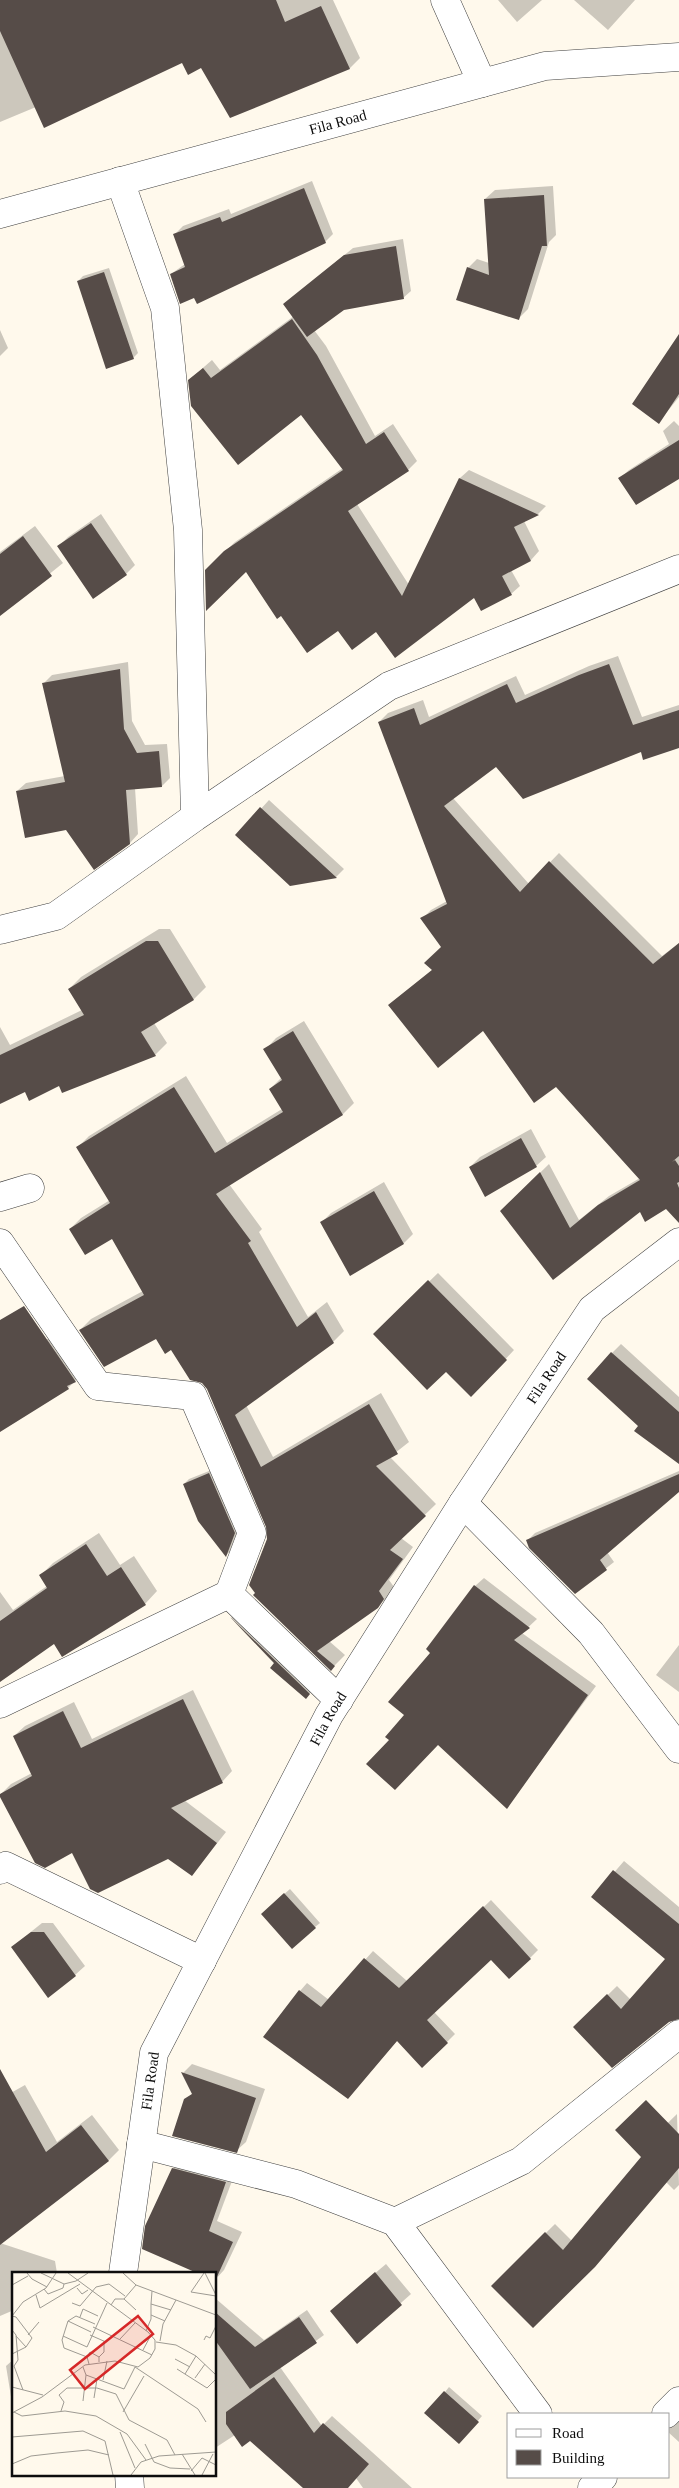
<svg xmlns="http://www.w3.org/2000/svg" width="679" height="2488" font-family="Georgia,serif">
  <rect width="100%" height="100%" fill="#fff9ec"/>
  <path fill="#0003" d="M0,0H333L360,58L350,68L231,116L202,66L183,62L36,107L0,122Z
    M498,0H542L517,22Z
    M574,0H635L608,30Z
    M312,181L333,234L325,242L195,296L171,274L185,264L174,235L183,226L229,209L231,214Z
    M553,186L556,235L549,242L528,309L519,318L468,268L477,259L489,263L485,199L495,190Z
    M403,239L411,291L403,298L343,308L314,330L326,346L375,436L393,424L417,461L408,470L357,504L409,585L460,478L469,470L546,506L538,514L524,521L539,551L531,560L511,570L520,586L511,594L475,596L376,630L338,629L282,614L246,570L215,561L235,542L343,468L301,413L189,380L212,360L220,370L294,316L285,304L353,248Z
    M109,268L138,353L133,358L78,281L83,276Z
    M0,330L8,348L0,356Z
    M679,337V397L659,422Z
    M674,421L679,426V477L620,478L629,470L669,444L663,431Z
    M101,514L135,565L126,574L59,546L68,537Z
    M35,526L63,563L0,614V552Z
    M618,656L642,717L679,705V746L496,765L453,798L529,884L559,853L662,956L679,943V1220L667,1208L640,1210L553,1278L501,1211L549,1164L579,1220L609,1196L640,1178L556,1085L484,1030L389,1005L433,969L443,947L422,919L431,910L447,901L379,722L388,713L423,700L429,717L516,676L525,695L589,666Z
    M128,662L132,721L145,745L167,744L170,778L162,786L135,788L138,834L130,843L66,829L17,791L26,783L65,776L44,683L52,675Z
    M269,800L344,869L336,877L290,884L237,835Z
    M159,929H170L206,987L194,999L154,1023L167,1043L155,1055L60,1084L25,1091L0,1103V1027L10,1045L82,1010L69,989L81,977Z
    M304,1021L354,1103L343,1114L229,1184L262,1229L259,1232L308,1317L327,1302L344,1331L333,1342L246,1405L273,1457L381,1393L409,1442L390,1457L436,1504L401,1538L413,1547L389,1580L394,1587L389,1595L378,1607L329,1641L345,1655L331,1669L257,1593L268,1539V1527L208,1389L172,1348L156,1337L80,1330L91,1319L143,1291L112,1238L70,1229L81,1218L110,1200L78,1147L89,1136L186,1076L227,1143L282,1109L270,1089L282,1077L265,1050L276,1038Z
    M531,1129L546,1157L536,1166L470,1167L480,1157Z
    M384,1182L413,1234L404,1243L350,1274L321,1223L331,1213Z
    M438,1273L514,1350L480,1387L375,1334Z
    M57,1333L84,1372L68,1388L0,1430V1369Z
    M621,1344L679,1397V1463L612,1353Z
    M214,1469L239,1528L231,1551L226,1555L184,1484L189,1479Z
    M679,1471V1477L607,1552L614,1562L575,1593L527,1541L535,1533Z
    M99,1533L120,1565L134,1556L157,1591L145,1604L54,1643L0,1680V1592L13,1610L47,1586L41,1575L53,1563Z
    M484,1578L537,1619L522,1633L596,1686L507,1807L439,1743L391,1740L475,1586Z
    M240,1610L319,1684L306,1697L231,1618Z
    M679,1645V1692L656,1675Z
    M193,1690L232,1771L222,1782L184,1800L226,1832L192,1875L168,1857L72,1851L0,1795L11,1784L32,1773L14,1736L25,1726L74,1702L92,1739Z
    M624,1861L679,1907V2018L575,2027L617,1986L631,2000L667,1958L593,1897Z
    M290,1889L320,1923L315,1927L267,1909Z
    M491,1900L538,1950L510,1978L492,1958L434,2012L455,2034L447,2042L422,2066L398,2040L355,2089L300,1991L307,1983L329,2000L373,1951L407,1981Z
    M42,1923H53L85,1966L75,1975L12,1947Z
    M192,2064L265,2089L246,2142L236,2151L186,2100L193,2093L183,2073Z
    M25,2085L57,2142L92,2115L119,2150L109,2160L0,2243L55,2261L57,2273H14V2310L0,2316V2099Z
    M677,2114L679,2185L674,2190L666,2182L604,2256L492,2286L555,2224L572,2241L643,2157L638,2152Z
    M182,2159L235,2173L217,2221L242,2232L224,2270L215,2280V2273H200L173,2169Z
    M386,2264L411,2294L357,2342L341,2302Z
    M215,2298L264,2340L307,2310L324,2335L280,2367L322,2426L332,2416L412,2488H363L356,2478L347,2488H305L250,2440L235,2435L215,2448Z
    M14,2359V2409H13L6,2366Z
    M449,2387L482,2416L464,2437L445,2392Z
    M679,2420V2442L668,2432V2426Z"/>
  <path fill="#564c48" d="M0,0H276L285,22L321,6L350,69L230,118L201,68L188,75L182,63L44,128L0,31Z
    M304,188L326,243L197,304L194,298L180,304L170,274L185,267L173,234L220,217L222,222Z
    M544,195L547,246H542L519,320L456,300L467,267L489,275L484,199Z
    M396,246L404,299L344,310L307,337L283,304L344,255Z
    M104,272L134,359L106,369L77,281Z
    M292,319L317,355L366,444L384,432L409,471L348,511L402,596L459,478L539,515L514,527L531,561L502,576L512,595L481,611L474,598L395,658L376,632L352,650L338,631L307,653L281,616L277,619L246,572L206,611L205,570L224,551L343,470L301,415L238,465L191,406L188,380L203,368L211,378Z
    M679,334V394L659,424L632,404Z
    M679,440V479L636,505L618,478Z
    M91,523L127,575L93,599L57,546Z
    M23,536L52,576L0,616V554Z
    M609,664L633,725L679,710V748L643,760L641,752L523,799L496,767L444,806L520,892L549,861L653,964L679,943V1156L672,1162L675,1160L679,1166V1182L677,1183L679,1188V1223L666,1209L645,1222L640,1212L553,1280L500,1211L540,1172L570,1228L598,1205L640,1180L556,1087L534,1103L483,1031L438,1068L388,1005L432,970L424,963L441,947L420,918L447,904L378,722L414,708L420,725L507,684L516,703L579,675Z
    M120,669L124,729L137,753L159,751L162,787L126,790L130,844L94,870L66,830L25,838L16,791L65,782L42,683Z
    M260,807L337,878L290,886L235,835Z
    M146,941H158L194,1000L141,1032L156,1056L62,1093L59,1086L29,1101L25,1092L0,1104V1055L84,1015L68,989Z
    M293,1031L343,1115L216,1194L251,1241L248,1243L297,1327L316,1312L334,1343L235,1415L261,1467L369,1404L398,1454L376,1466L426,1516L390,1550L403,1559L379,1591L384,1599L378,1608L317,1651L335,1666L331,1671L253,1595L255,1593L249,1585L267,1539L266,1527L207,1389L202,1383L190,1380L171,1350L165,1354L156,1339L104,1367L79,1330L144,1295L112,1239L85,1255L69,1229L110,1203L76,1147L174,1087L215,1153L283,1112L269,1089L282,1080L263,1049Z
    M521,1138L537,1167L485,1197L469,1167Z
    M374,1191L404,1244L350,1276L320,1222Z
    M428,1280L507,1360L471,1397L446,1372L427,1390L373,1334Z
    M24,1306L76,1382L67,1386L69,1389L0,1432V1320Z
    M611,1352L679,1412V1464L634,1431L638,1426L587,1379Z
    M209,1473L235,1533L226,1557L198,1521L183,1484Z
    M679,1474V1492L600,1560L607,1570L575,1594L529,1548L526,1540Z
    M86,1544L107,1576L121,1567L146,1605L62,1657L54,1644L0,1682V1621L47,1588L39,1575Z
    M474,1585L530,1628L514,1640L588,1695L507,1809L438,1745L395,1790L366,1764L389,1740L385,1737L404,1715L388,1702L430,1653L426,1649Z
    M230,1617L310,1694L306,1699L270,1668L274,1663Z
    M183,1699L223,1783L171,1808L217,1843L192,1876L168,1859L98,1893L90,1889L72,1853L45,1868L35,1863L0,1797V1794L32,1776L13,1736L63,1711L81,1748Z
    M613,1870L679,1924V2019L669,2022L612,2068L573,2027L607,1994L621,2009L665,1959L591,1897Z
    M284,1893L316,1928L292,1949L261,1914Z
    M483,1906L531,1959L509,1979L491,1960L427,2020L448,2043L422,2068L397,2041L348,2099L263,2037L299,1990L321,2007L364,1958L399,1988Z
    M31,1932H44L76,1976L48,1998L11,1947Z
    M0,2069L46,2152L81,2125L109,2161L0,2245Z
    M181,2072L256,2098L237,2153L172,2136L184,2099L192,2094Z
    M646,2100L679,2134V2168L595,2267L533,2328L491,2286L545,2232L563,2250L641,2157L615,2130Z
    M172,2168L226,2182L209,2231L233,2242L215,2281V2273H197L142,2249L145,2226Z
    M375,2272L402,2305L357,2344L330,2311Z
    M215,2312L255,2347L299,2317L317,2343L250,2389L215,2340Z
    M274,2377L314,2433L323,2423L369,2464L348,2488H303L250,2441L242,2447L226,2424V2412Z
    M444,2391L479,2422L459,2444L424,2413Z"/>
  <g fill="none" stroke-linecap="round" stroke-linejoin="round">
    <g stroke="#404040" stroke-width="29">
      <path id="minor" d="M445,0L482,83
        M120,181L165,308L188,530L195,817
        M0,930L56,916L195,817L389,686L679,569
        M0,1197L30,1188
        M0,1243L98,1386L193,1396L252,1533L229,1594
        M463,1503L591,1633L679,1749
        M0,1704L229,1594L339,1700
        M0,1870L6,1866L202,1961
        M141,2144L296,2184L395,2222L521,2161L679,2034
        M395,2222L538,2414
        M666,2414L679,2401
        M592,2488L603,2477"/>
    </g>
    <g stroke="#404040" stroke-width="29">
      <g id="tertiary">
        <path id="s1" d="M0,214L545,66L679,57"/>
        <path id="s2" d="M123,2273L154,2053L329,1715L463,1503L592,1309L679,1242"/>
        <path d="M129,2474L130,2488"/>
      </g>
    </g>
    <use href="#minor" stroke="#fff" stroke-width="28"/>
    <use href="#tertiary" stroke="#fff" stroke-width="28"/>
  </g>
  <g text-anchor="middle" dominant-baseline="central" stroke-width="5" stroke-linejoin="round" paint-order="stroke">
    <g font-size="15" fill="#0d0d0d" stroke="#fff">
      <text stroke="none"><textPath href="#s1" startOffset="350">Fila Road</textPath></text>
      <text stroke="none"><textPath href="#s2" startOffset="1004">Fila Road</textPath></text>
      <text stroke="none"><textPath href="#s2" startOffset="599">Fila Road</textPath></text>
      <text stroke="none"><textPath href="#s2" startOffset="194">Fila Road</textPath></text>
    </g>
  </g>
  <g transform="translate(12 2272)">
    <rect width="204" height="204" fill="#fff9ec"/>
    <path fill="none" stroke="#9e9b93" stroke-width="1" d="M15,1L20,7L35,15M29,1L52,12L64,9L76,1M111,1L124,13L204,43M192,1L179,20L204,24M193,1L204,23M0,13L16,4M65,16L70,22L76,18M32,17L36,22L51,16L52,12M140,19L139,32L159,38M24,23L28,36L68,12M112,27L124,38M60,31L68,34L84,15L97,12L113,24M99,33L103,27H112L124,13M139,43L153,49M0,44L11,30L34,16L44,1M0,44L4,45L20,66L14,75L4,64M68,45L71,37L86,44M56,49L64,44L83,52M81,55L140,83M0,58L4,63L6,88L2,94L11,118M134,59L139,47V32M16,63L27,50M78,63L94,70M51,64L75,75L95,31M108,67L123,51M192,68L194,64L198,66L204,54M148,69L151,52L164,28M144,70L164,73L184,84L204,103M131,78L139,63M0,82L14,75M75,85L78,80L87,85V90M87,85L92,80V69M163,87L178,95M77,92L75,85L52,76L50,68L56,49L79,60M71,95L74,103L112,117L123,95L186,137L194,150M165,97L195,116L204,107M173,102L184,84M183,106L193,92M91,108L95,89M0,115L31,123M82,126L85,107M71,129L74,103M49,139L52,130L47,123L55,116H85L104,122L117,148L155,168L163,183M2,140L10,144L53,139L84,144L115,162L134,188M111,140L132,104M0,141L30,125L73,93L103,89L126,95L138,86L143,77V68L136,60L56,1M108,160L123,196M0,165L71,159L93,169L101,203M133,172L142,190L158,196L178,197M170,182L183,203M0,192L19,184L45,181L76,178L97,183M179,199L190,186L204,193M119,203L129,190L147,184L204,180M190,203L201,182"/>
    <path fill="#d62828" fill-opacity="0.15" stroke="#d62828" stroke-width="2.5" d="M126,44L141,62L73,117L58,98Z"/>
    <rect width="204" height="204" fill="none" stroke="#0d0d0d" stroke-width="2.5"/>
  </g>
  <rect x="507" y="2413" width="162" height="65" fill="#ffffff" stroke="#9e9e9e"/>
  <rect x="516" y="2429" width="25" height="8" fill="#ffffff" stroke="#9e9e9e"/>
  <text x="552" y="2438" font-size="15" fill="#0d0d0d">Road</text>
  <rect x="516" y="2450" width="25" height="15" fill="#564c48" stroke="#9e9e9e"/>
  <text x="552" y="2463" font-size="15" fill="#0d0d0d">Building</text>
</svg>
